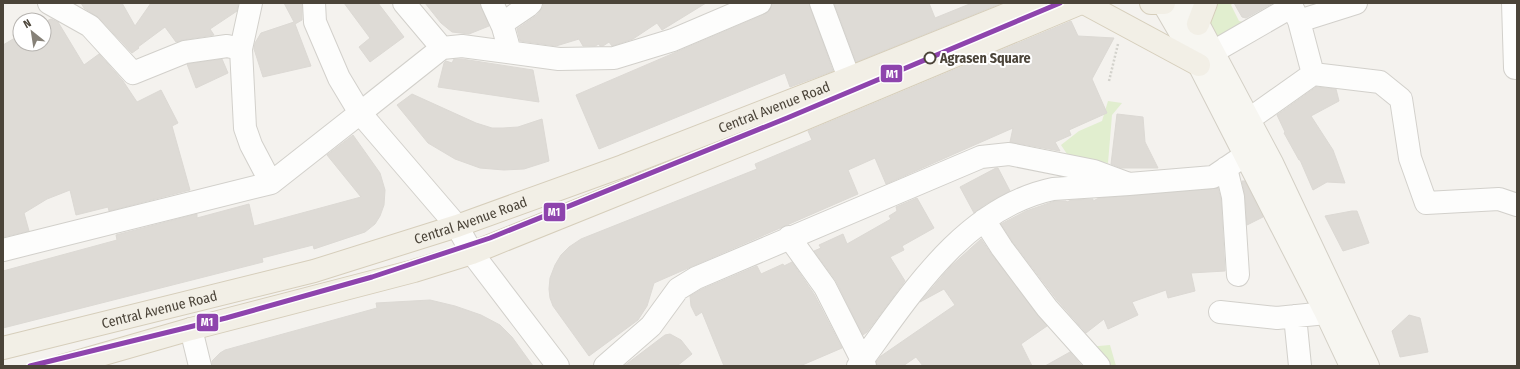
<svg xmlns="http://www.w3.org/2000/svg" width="1520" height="369" font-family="'Fira Sans Condensed',sans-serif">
  <rect width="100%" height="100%" fill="#f4f2ee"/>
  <path fill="#e1eecf" d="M1211,3H1233L1231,5L1239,21L1252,24L1214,45L1203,24Z
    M1108,101L1122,103L1112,115L1108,163L1069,157L1061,145L1079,131L1102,121Z
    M1110,345L1116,366H1108L1087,347Z"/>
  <path fill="#dedbd6" stroke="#dcd9d4" d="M81,3H122L135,26L151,3H238L237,11L210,29L214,35L183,40L176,42L165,27L138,47L139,48L132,53L99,18L84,8Z
    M284,3H302V20L295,24L311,66L263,77L254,49L255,43L261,33L294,22Z
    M344,3H378L404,37L370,62L359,47L370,38Z
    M425,3H480L489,26L469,34L452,32L441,23Z
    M543,3H706L662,30L657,23L633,39L612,46L609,42L603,46H600L599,44L595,46H583L579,39L556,46L520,41L517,29L537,15L543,7Z
    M772,3H809L833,71L790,87L785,73L599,149L576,95L765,14L770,10Z
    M834,3H929L935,18L972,3H1002L856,62Z
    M1234,3H1273L1246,18L1242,17Z
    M51,19L58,22L84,65L99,54L123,81L137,102L161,90L178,123L172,126L190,190L109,211L108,207L76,215L70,190L47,199L24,213L29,231L3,237V45L20,35V44H44V22Z
    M1071,21L1078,36L1114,38L1092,79L1107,113L1069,130L1071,135L1055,142L1060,151L1010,142L1013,128L886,184L875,158L848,170L858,194L654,283L647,306L638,320L589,356L553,306L550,298L549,289L550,278L555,265L561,255L569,247L581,239L757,169L755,164L812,140L808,131Z
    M222,59L228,73L196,88L187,64Z
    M454,59H462L533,70L539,102L438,87L444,63L446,61L452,63Z
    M1316,87L1336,89L1339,101L1311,116L1333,150L1345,183L1327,182L1313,190L1300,160H1299L1284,133L1285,132L1277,115Z
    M412,94L476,123L492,128H503L518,127L542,119L549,161L524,169L504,170L480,168L455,159L428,143L397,105Z
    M1117,114L1143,117L1145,142L1158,168H1121L1111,164Z
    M353,135L380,173L385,190L384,205L380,216L375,224L365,232L314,249L313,245L262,258L263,262L3,328V271L117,240L116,235L197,214V218L249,204L254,226L361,197L327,155Z
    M996,168H998L1010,191L986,204L974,213L960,187Z
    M1242,181H1245L1263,217L1247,225L1245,196Z
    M1218,188L1221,199L1225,271L1191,273L1195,291L1168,298L1166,290L1132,302L1138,315L1108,329L1104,319L1086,333L1057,300L1012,241L1001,224L1026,211L1055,201H1066L1067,202L1071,200L1093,199V201L1099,198Z
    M917,198L934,228L902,246L904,250L890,257L905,281L867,332L863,335L836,281L814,251L821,248L819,245L843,234L847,244L891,219L889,216L897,211L896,207Z
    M1352,211H1357L1369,243L1343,251L1325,216Z
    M981,239L992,255L1047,326L1021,344L1032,366H923L916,357L903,366H877L876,362L881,356L955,305L944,289L920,302L950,267Z
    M792,262L814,294L842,348L800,366H724L702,312L696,316L691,306L690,296L702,289L757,266L761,274L783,264L784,266Z
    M430,300L455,306L481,315L500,325L512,337L533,366H212V361L220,353L225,350L377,308L376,303Z
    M1409,315L1420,318L1428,352L1400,357L1392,331Z
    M670,334L681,340L692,354L677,366H624L665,335Z
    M1070,352L1082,366H1045Z"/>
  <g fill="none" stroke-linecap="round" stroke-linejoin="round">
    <g stroke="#d2d0cb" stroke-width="24">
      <path id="minor" d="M49,3L90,26L133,73L185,52L227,46L241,49
        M251,3L241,49L245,128L251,145L271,183
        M314,3L315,22L339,78L360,113L442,48L462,46L559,59L614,58L673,40L760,3
        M404,3L442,48
        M492,3L503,27L510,52
        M821,3L849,78
        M1513,3L1515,68
        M1299,21L1356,3
        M503,27V23L528,6L531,3
        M1213,52L1291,7
        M1313,74L1380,82L1401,99L1410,158L1426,203L1499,199L1517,205
        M1248,120L1313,74L1299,21L1290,3
        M1226,168L1233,197L1238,275
        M984,220L1002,248L1047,308L1099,366
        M789,237L825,287L865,366
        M3,250L271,183L360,113L457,226L472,253L558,366
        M1220,312L1277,318L1326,313
        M1295,316L1300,366
        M191,329L200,366
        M605,366L651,326L678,289L696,278L981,157L1009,154L1094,171L1129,184
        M858,366C909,297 963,208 1053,189L1129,184L1213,177L1244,156"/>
    </g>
    <g stroke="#d3cfc5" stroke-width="24">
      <path id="secondary" d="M1163,3L1199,65L1326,313L1351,366
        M1187,3L1272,163L1368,366"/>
    </g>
    <g stroke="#d6cebb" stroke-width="24">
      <g id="primary">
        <path d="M1084,3L1199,65"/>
        <path d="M1151,3H1164"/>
        <path d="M1198,24L1206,3"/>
        <path id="s1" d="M3,348L314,271L457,226L623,166L849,78L1035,3"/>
        <path d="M62,366L191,329L414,271L472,253L792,124L1081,3"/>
      </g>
    </g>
    <path stroke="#d3d2cc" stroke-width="2.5" stroke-dasharray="2 2" stroke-linecap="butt" d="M1109,81L1118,44"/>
    <use href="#minor" stroke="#fdfdfc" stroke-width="22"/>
    <use href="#secondary" stroke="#f7f6f1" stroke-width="22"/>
    <use href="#primary" stroke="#f2efe6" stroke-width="22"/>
    <g stroke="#fff" stroke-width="8">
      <path id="metro-1" d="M30,366L226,318L372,277L490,238L787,118L1060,3"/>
    </g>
    <use href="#metro-1" stroke="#8e44ad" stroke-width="5"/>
  </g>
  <circle fill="#fff" stroke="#4b4439" stroke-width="2" cx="930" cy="58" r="5.5"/>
  <g text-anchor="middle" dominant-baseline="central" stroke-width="4" stroke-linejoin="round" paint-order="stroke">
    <g font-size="14" font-weight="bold" fill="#4b4439" stroke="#fff" text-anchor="start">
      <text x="940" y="58">Agrasen Square</text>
    </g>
    <g font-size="14" fill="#4b4439" stroke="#fff">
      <text stroke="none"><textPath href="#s1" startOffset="809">Central Avenue Road</textPath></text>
      <text stroke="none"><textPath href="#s1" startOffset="485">Central Avenue Road</textPath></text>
      <text stroke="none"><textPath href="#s1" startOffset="161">Central Avenue Road</textPath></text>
    </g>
  </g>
  <g stroke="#fff" stroke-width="1.5">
    <rect x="880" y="64" width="23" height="19" rx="4" fill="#8e44ad"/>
    <rect x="543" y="202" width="23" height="20" rx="4" fill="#8e44ad"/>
    <rect x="196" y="313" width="23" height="19" rx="4" fill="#8e44ad"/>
  </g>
  <g font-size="11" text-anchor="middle" font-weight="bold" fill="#fff">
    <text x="892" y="78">M1</text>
    <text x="554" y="216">M1</text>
    <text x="207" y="326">M1</text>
  </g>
  <rect width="1520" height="369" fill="none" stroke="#4b4439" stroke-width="8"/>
  <g transform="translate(32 32) rotate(330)"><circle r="19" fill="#ffffff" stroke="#b7b4b0"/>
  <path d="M0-3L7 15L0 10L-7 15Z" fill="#868178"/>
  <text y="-6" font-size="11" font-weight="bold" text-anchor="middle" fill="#4b4439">N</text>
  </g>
</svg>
